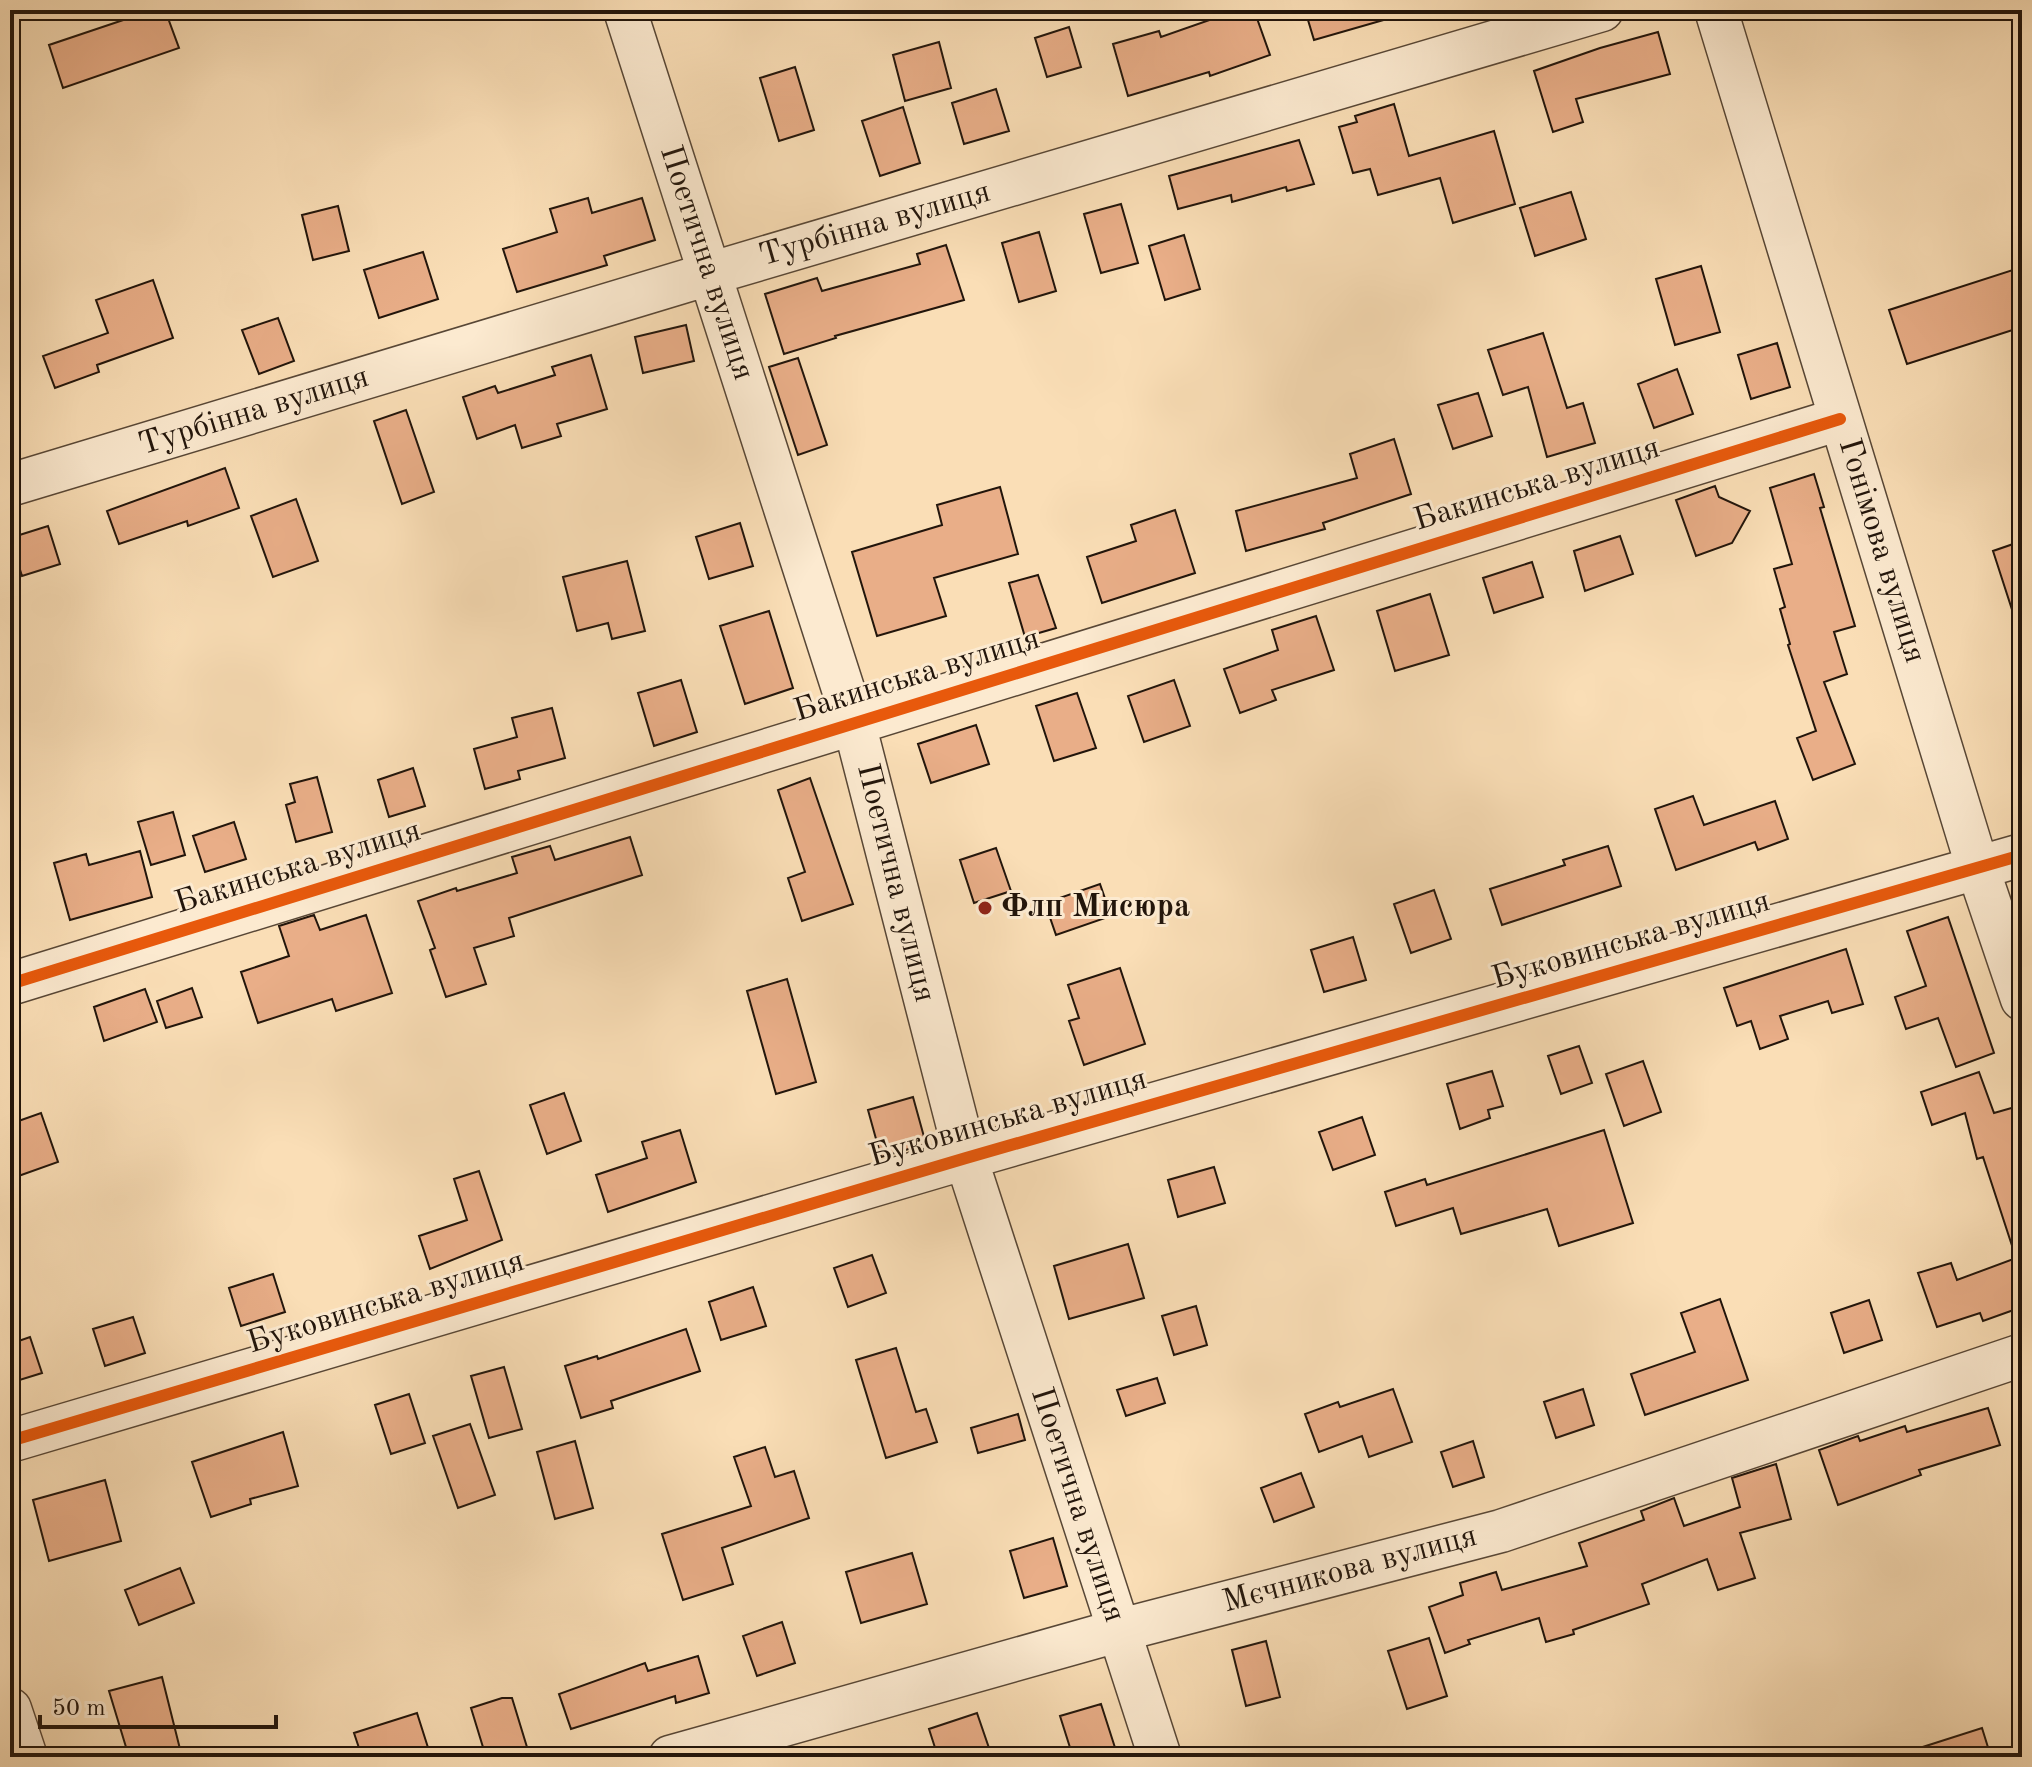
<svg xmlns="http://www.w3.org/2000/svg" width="2032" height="1767" font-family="'Old Standard TT',serif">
  <rect width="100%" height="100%" fill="#fadeb6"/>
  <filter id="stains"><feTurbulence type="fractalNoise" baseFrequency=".0025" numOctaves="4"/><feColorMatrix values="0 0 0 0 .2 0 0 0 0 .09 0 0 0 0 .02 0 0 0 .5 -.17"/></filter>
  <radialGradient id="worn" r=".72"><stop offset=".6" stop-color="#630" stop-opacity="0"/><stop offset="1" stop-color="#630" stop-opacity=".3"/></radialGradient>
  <path fill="#e9ae88" stroke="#22150b" stroke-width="2" d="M153,10H165L179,48L63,88L49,45Z
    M1238,10H1254L1270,55L1210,76L1209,72L1128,96L1113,44L1159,31L1161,37Z
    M1305,10H1393L1394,17L1314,40Z
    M1069,27L1081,67L1047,77L1035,38Z
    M1658,32L1670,74L1576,99L1583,122L1553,132L1534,71L1600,48Z
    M939,42L951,88L905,101L893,55Z
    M795,67L814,130L779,141L760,78Z
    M996,89L1009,131L964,144L952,103Z
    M1394,104L1409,156L1494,131L1515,204L1453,223L1440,178L1378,195L1370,169L1353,173L1339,127L1357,122L1355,116Z
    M903,107L920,163L880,176L862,121Z
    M1299,140L1314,184L1287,191L1286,187L1232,202L1231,195L1178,209L1169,176Z
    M1571,192L1586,239L1535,256L1520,208Z
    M588,198L592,213L642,198L655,240L604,256L607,265L517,292L503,249L557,232L550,209Z
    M1121,204L1138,263L1101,273L1084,214Z
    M338,206L349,251L313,260L302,215Z
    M1039,232L1056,291L1019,302L1002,243Z
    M1184,235L1200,289L1165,300L1149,246Z
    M946,245L964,300L835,336L836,338L784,354L765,294L817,278L822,291L920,264L917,254Z
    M423,252L438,299L379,318L364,270Z
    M1701,266L1720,332L1675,345L1656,279Z
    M2022,267V327L1907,364L1889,310Z
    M153,280L173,338L97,365L99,372L55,388L43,356L108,333L96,300Z
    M278,318L294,361L259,374L242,330Z
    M686,325L694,361L643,373L635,337Z
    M1543,333L1567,408L1583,403L1595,443L1547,457L1528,387L1503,395L1488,350Z
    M1777,343L1790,387L1751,399L1738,355Z
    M591,355L607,409L557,424L561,436L522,448L515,425L477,439L463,397L495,386L498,393L555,375L552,367Z
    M798,358L827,445L798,455L769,367Z
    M1677,369L1693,414L1654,428L1638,384Z
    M1478,393L1492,436L1453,449L1438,405Z
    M406,410L434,492L402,504L374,421Z
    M1394,439L1411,494L1323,523L1325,529L1246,551L1236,511L1357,478L1350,454Z
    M225,468L239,508L188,526L187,521L119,544L107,511Z
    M1814,474L1824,507L1820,508L1855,626L1834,632L1847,674L1824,682L1855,764L1813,780L1797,738L1816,731L1788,645L1790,644L1780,609L1785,607L1774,569L1792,564L1770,488Z
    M1715,486L1719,497L1750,511L1732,543L1696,556L1676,500Z
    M1000,487L1018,554L934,578L946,616L877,636L852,552L942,525L937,505Z
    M296,499L318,561L273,577L251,516Z
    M1175,510L1195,573L1102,603L1087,557L1136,541L1131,525Z
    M740,523L753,566L709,579L696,537Z
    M48,526L60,564L22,576L10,538Z
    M1620,536L1633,574L1585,591L1574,551Z
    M2022,541V624L2017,625L1993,551Z
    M627,561L645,631L612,639L608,623L577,631L563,577Z
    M1532,562L1543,597L1494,613L1483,578Z
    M1038,575L1056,628L1025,637L1009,583Z
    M1430,594L1449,655L1395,671L1377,611Z
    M769,611L793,688L745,704L720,626Z
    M1316,616L1334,670L1272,690L1276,700L1240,713L1224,669L1278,650L1272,630Z
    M681,680L697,732L654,746L638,693Z
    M1174,680L1190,726L1144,742L1128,696Z
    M1077,693L1096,748L1054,761L1036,706Z
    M552,708L565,758L518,771L520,779L485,789L474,749L517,737L512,718Z
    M976,725L989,764L931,783L918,744Z
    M413,768L425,806L389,817L378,780Z
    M317,777L332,832L296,842L286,805L295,802L290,784Z
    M810,778L853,904L802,921L788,878L805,872L778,790Z
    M1693,796L1704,825L1775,801L1788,839L1758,850L1755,842L1676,870L1655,809Z
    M173,812L185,855L151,865L138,822Z
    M234,822L246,859L205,872L193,836Z
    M630,837L642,875L509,918L514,936L474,948L486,984L446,997L430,950L435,948L418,901L456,888L457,891L517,873L512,857L550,846L555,860Z
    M1608,846L1621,886L1502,925L1490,889L1565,865L1563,860Z
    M996,848L1011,891L974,903L960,860Z
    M140,851L152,897L70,920L54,863L86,854L89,865Z
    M1100,884L1111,916L1056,935L1045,903Z
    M1434,890L1451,939L1411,953L1394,904Z
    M314,915L320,930L366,915L392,993L336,1011L332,999L258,1023L241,972L289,956L279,926Z
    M1948,917L1994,1053L1956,1067L1938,1018L1906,1029L1895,997L1926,986L1907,931Z
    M1353,937L1366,980L1324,992L1311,950Z
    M1846,949L1863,1004L1832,1013L1828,1001L1780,1016L1788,1039L1760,1049L1751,1021L1737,1026L1724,988Z
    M1120,968L1145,1044L1084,1065L1069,1021L1079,1018L1068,985Z
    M787,979L816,1082L776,1094L747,991Z
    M192,988L202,1017L166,1028L157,1001Z
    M145,989L157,1022L104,1041L94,1007Z
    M1579,1046L1592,1083L1561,1094L1548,1056Z
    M1643,1061L1661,1112L1624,1126L1606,1074Z
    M1492,1071L1503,1106L1488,1110L1490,1118L1460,1129L1447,1084Z
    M1979,1072L1994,1113L2015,1107L2022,1131V1261H2017L2022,1275V1307L1983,1321L1980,1313L1937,1327L1918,1273L1951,1263L1957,1280L2016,1258L2017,1261L1983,1157L1977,1159L1965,1113L1932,1125L1921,1092Z
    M564,1093L581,1141L547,1154L530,1105Z
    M913,1097L926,1144L881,1157L868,1110Z
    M41,1113L58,1162L10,1179V1124Z
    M1362,1117L1375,1155L1333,1170L1319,1132Z
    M680,1130L696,1182L608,1212L596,1175L647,1158L642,1142Z
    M1604,1130L1633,1223L1559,1246L1547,1209L1461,1234L1453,1208L1396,1226L1385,1192L1425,1179L1427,1185Z
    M1214,1167L1225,1203L1178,1217L1168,1180Z
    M479,1171L502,1240L430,1269L419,1236L467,1220L454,1179Z
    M1128,1244L1144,1298L1069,1319L1054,1266Z
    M872,1255L886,1293L848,1307L834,1268Z
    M273,1274L285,1312L241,1326L229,1288Z
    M753,1287L766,1326L721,1340L709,1302Z
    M1720,1299L1748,1380L1645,1415L1631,1374L1695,1352L1681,1313Z
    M1869,1300L1882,1340L1844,1353L1831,1313Z
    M1196,1306L1207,1345L1174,1355L1162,1316Z
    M133,1317L145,1353L105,1366L93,1329Z
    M686,1329L700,1371L611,1401L613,1408L581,1418L565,1366L597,1356L598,1359Z
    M30,1337L42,1373L10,1383V1344Z
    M896,1348L916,1412L926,1409L937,1442L886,1458L856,1360Z
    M504,1367L522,1429L489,1438L471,1376Z
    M1157,1378L1165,1403L1126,1416L1117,1390Z
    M1393,1389L1412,1442L1369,1457L1362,1436L1319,1452L1305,1414L1338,1402L1340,1407Z
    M1583,1389L1594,1425L1556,1438L1544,1402Z
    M409,1394L425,1443L391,1454L375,1405Z
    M1988,1408L2000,1445L1919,1470L1921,1475L1838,1505L1819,1450L1858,1436L1860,1441L1905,1426L1907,1432Z
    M1018,1414L1025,1440L978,1453L971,1428Z
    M470,1424L495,1495L458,1508L433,1436Z
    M283,1432L298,1486L250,1499L251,1504L211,1517L192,1462Z
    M575,1441L593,1508L555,1519L537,1452Z
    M1473,1441L1484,1477L1453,1487L1441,1452Z
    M765,1447L775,1477L794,1471L809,1518L722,1548L733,1584L683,1600L662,1534L751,1506L734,1457Z
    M1776,1464L1791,1519L1740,1533L1755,1578L1718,1590L1707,1559L1642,1584L1649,1604L1573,1630L1574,1634L1546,1642L1539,1618L1468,1640L1470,1644L1445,1653L1429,1607L1463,1595L1460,1583L1496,1572L1502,1590L1587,1566L1579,1543L1644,1520L1641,1511L1674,1498L1684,1526L1740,1507L1732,1478Z
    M1301,1473L1314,1507L1274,1522L1261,1488Z
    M105,1480L121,1541L49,1561L33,1500Z
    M1053,1538L1067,1586L1024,1598L1010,1551Z
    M912,1553L927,1604L861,1623L846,1572Z
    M180,1568L194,1603L139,1625L125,1590Z
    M782,1622L795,1663L757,1676L743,1636Z
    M1429,1638L1447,1696L1407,1709L1388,1651Z
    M1266,1641L1280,1697L1246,1706L1232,1650Z
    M698,1656L709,1693L676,1703L675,1696L571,1729L559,1694L645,1663L648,1671Z
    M162,1677L182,1757H129L109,1691Z
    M502,1698H512L530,1757H486L471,1708Z
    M1101,1704L1118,1757H1073L1060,1716Z
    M417,1713L431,1757H362L354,1733Z
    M977,1713L990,1751L973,1757H938L929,1729Z
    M1982,1728L1991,1757H1908L1907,1752Z"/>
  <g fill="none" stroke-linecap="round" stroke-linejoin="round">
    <g stroke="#584736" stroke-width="45">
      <path id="minor" d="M625,10L854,723L966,1158L1160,1757
        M1716,10L1978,869L2022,999
        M10,485L709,274L1602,10
        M10,984L1840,419
        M10,1441L966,1158L2022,855
        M10,1709L26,1757
        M670,1757L1117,1631L1501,1531L2022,1355"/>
    </g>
    <use href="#minor" stroke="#fcead0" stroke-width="42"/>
    <g stroke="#fcead0" stroke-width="17">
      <path id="cycleway" d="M10,984L1840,419
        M10,1441L966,1158L2022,855"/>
    </g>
    <use href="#cycleway" stroke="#e8590c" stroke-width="12"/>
  </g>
  <circle fill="#8f2418" stroke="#fcead0" stroke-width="3" cx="985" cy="908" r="8"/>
  <g text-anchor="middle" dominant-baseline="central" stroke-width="6" stroke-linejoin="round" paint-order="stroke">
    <g font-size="32" fill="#22150b" stroke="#fcead0">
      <text transform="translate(875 225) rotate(-16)">Турбінна вулиця</text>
      <text transform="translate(706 263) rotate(72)">Поетична вулиця</text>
      <text transform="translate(254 412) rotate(-17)">Турбінна вулиця</text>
      <text transform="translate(1537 485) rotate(-17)">Бакинська вулиця</text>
      <text transform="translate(1881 551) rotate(73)">Гонімова вулиця</text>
      <text transform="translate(917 676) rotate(-17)">Бакинська вулиця</text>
      <text transform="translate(298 868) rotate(-17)">Бакинська вулиця</text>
      <text transform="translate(895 883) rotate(76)">Поетична вулиця</text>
      <text transform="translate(1631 941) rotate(-16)">Буковинська вулиця</text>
      <text transform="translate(1008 1119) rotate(-16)">Буковинська вулиця</text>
      <text transform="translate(386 1303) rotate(-17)">Буковинська вулиця</text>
      <text transform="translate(1077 1505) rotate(72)">Поетична вулиця</text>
      <text transform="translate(1350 1570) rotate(-15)">Мєчникова вулиця</text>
    </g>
    <g font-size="32" font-weight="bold" fill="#22150b" stroke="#fcead0" text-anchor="start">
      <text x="1001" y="908">Флп Мисюра</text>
    </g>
  </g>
  <rect width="2032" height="1767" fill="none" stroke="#fadeb6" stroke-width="40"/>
  <rect x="12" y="12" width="2008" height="1743" fill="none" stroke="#22150b" stroke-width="4"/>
  <rect x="20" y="20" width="1992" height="1727" fill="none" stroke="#22150b" stroke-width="2"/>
  <path d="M40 1715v12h236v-12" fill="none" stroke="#22150b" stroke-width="4"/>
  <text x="52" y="1715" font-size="24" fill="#22150b" stroke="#fcead0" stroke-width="6" paint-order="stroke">50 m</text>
  <rect width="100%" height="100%" filter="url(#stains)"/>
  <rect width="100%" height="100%" fill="url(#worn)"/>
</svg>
